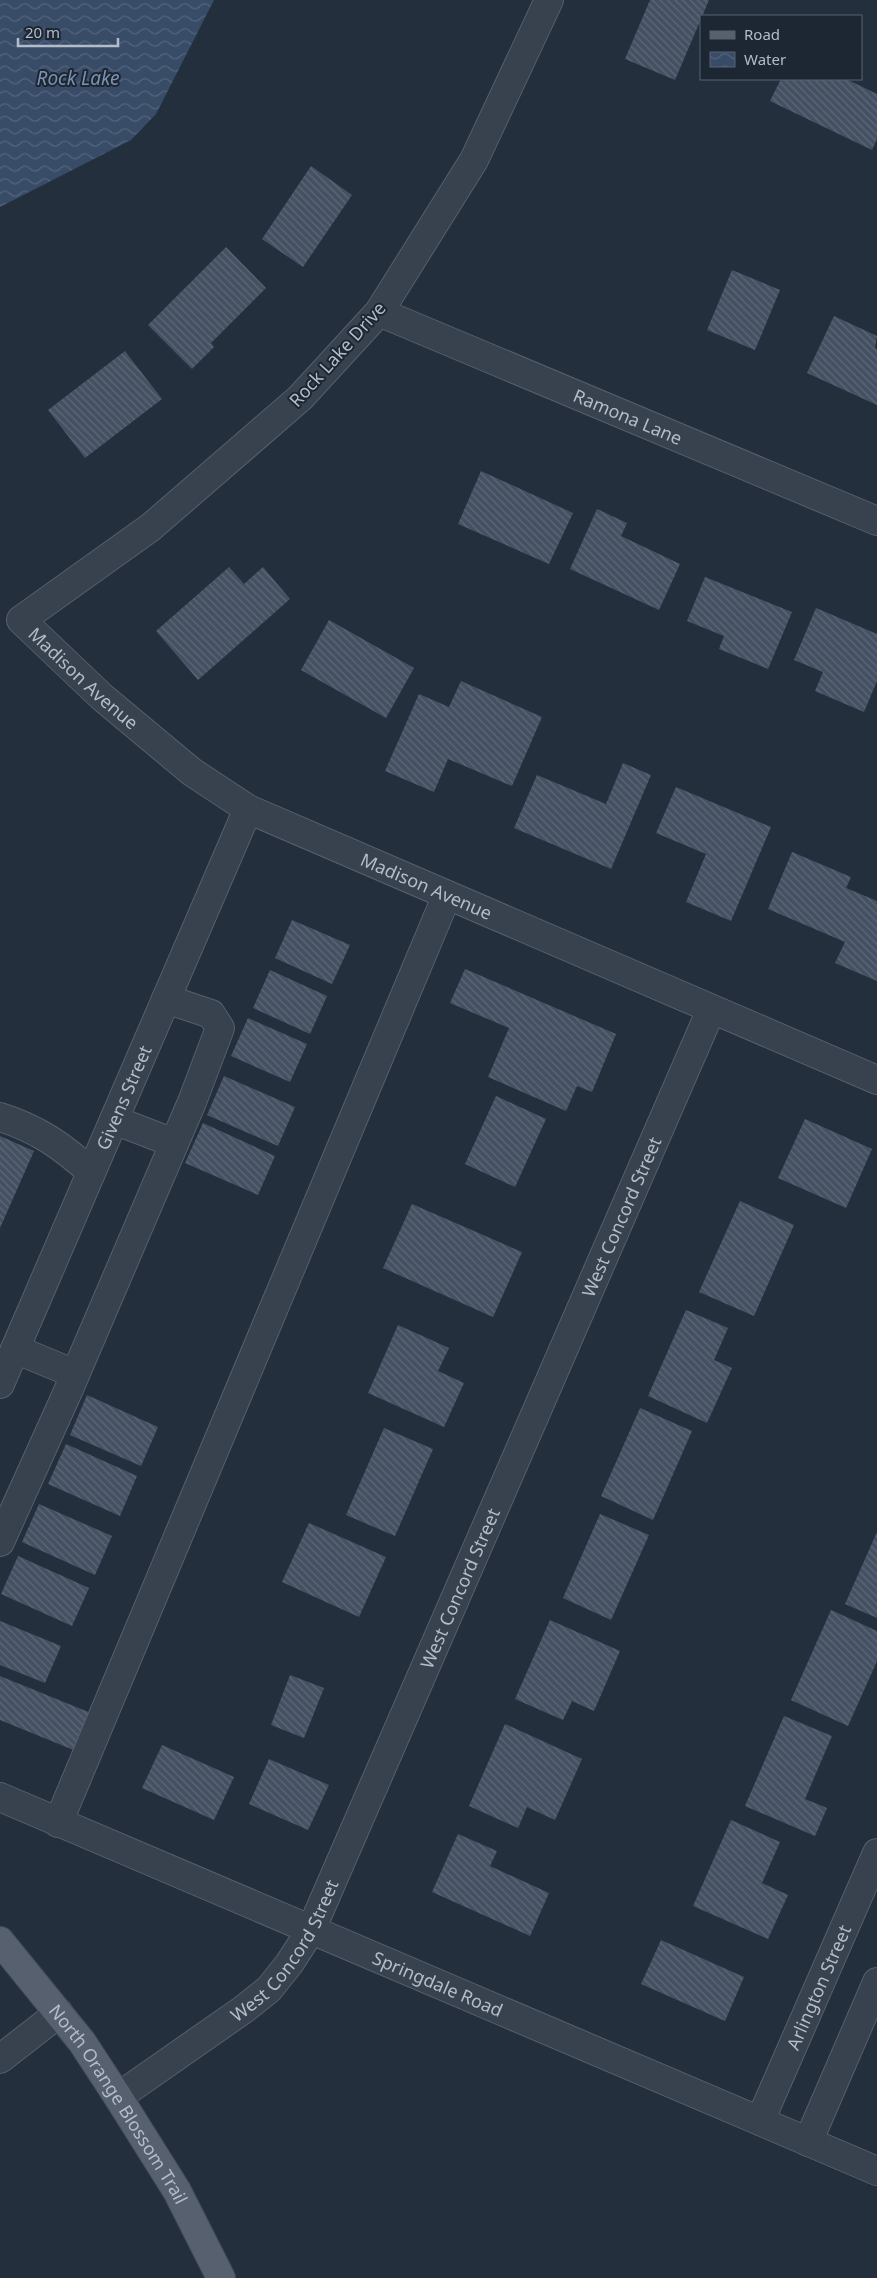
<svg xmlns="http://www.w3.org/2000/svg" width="877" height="2278" font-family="'Noto Sans',sans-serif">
  <defs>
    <pattern id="water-waves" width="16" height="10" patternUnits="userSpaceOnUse" patternTransform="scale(1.25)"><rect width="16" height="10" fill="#394c67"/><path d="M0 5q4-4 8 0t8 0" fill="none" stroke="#53647b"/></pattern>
    <pattern id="building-back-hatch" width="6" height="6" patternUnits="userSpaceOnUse" patternTransform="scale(1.25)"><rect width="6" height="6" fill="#455162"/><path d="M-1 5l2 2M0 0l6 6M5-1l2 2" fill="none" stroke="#5d6877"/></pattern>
  </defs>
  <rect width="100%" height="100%" fill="#242f3e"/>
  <path fill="url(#water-waves)" d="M0,0H214L156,114L131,140L0,207Z"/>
  <path fill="url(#building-back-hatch)" d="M650,0H709L675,80L625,59Z
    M781,79H846L877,94V139L872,150L770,101Z
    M311,166L352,195L303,267L262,239Z
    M226,247L266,288L211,343L214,347L192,369L148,325Z
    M732,270L780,290L755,350L707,330Z
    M834,316L877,336L875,348L877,349V405L807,373Z
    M125,351L162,399L85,458L48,410Z
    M481,471L573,513L549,564L458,524Z
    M597,509L627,523L621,536L680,564L659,610L570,569Z
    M229,567L244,584L263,567L290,599L198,680L156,631Z
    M705,577L792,612L768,669L719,649L724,636L687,621Z
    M816,608L877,634V681L864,712L815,691L823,672L794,660Z
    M329,620L414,668L386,718L301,670Z
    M461,681L542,717L512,786L448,759L434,792L385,771L419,694L449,707Z
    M623,763L651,775L611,869L514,828L537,775L606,804Z
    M676,787L771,827L731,921L686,902L706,854L656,833Z
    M792,852L851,877L846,888L877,901V981L835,963L845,942L768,909Z
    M292,920L350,945L332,984L275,958Z
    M465,969L616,1034L592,1092L577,1086L566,1111L488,1077L509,1028L450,1003Z
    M270,970L327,996L310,1034L253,1008Z
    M248,1018L307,1044L290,1082L231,1056Z
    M224,1076L295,1107L278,1146L207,1115Z
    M496,1096L546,1119L515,1187L465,1164Z
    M805,1119L872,1149L846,1208L778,1178Z
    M203,1123L275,1156L258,1195L185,1163Z
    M0,1136L34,1151L0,1228Z
    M740,1201L794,1225L754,1316L699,1292Z
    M412,1204L522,1252L493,1317L383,1268Z
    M686,1310L728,1328L714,1360L732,1368L707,1423L648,1396Z
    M398,1325L449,1348L438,1371L464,1383L444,1427L368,1393Z
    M87,1395L158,1427L141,1466L70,1435Z
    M640,1408L692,1431L653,1520L601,1496Z
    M384,1428L433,1449L395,1536L346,1515Z
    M66,1444L137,1476L120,1516L48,1484Z
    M39,1504L112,1536L95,1575L22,1542Z
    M600,1514L649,1535L611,1620L563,1598Z
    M309,1523L386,1557L359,1617L282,1582Z
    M877,1532V1618L845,1604Z
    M18,1556L89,1588L72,1626L1,1594Z
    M831,1610L877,1631V1661L848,1726L791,1700Z
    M550,1620L620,1651L594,1711L572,1701L563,1720L515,1699Z
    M0,1621L61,1646L45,1683L0,1665Z
    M290,1675L324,1688L304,1738L271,1725Z
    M0,1676L91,1713L76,1751L0,1720Z
    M784,1716L832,1736L805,1799L827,1808L815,1836L745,1806Z
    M505,1724L582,1759L555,1820L527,1807L518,1828L469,1806Z
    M162,1745L234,1777L214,1820L142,1788Z
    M269,1759L329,1785L308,1830L249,1804Z
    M731,1820L780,1842L762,1883L788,1895L768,1939L693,1906Z
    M458,1834L497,1851L490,1866L549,1893L530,1936L432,1892Z
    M661,1940L744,1977L725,2021L641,1984Z"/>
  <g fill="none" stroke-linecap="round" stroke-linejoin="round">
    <g stroke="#565f6c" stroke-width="30">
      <g id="minor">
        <path id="s1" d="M549,0L474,160L379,312L300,398L151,527L21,620L102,697L192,772L248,809L877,1080"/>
        <path id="s2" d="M379,312L877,521"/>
        <path d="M0,1117C38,1129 62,1146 91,1172"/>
        <path d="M114,1120L174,1143"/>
        <path d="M15,1349L75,1374"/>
        <path id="s3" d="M0,1384L248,809"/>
        <path d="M0,1542L69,1389L192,1102L220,1028L211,1014L166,999"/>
        <path id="s4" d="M0,1797L877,2171"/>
        <path d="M58,1823L447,895"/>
        <path d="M0,2059L59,2013"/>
        <path id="s5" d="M118,2097L244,2009L269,1989L289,1964L311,1930L711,1010"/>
        <path id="s6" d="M760,2121L877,1853"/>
        <path d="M808,2142L877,1982"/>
      </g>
    </g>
    <g stroke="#414a57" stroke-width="30">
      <g id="major">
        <path id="s7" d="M0,1941L82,2042L118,2097L177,2191L221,2278"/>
      </g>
    </g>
    <use href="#minor" stroke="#38414e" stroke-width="28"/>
    <use href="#major" stroke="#56606e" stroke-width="28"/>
  </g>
  <g text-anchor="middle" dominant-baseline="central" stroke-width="4" stroke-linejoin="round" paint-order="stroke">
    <g font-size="18" fill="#b4bcc9" stroke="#1d2633">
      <text transform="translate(337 354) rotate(-48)">Rock Lake Drive</text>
      <text stroke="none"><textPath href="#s2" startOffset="270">Ramona Lane</textPath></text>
      <text stroke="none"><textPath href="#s1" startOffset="915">Madison Avenue</textPath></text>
      <text stroke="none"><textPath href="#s1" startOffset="1320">Madison Avenue</textPath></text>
      <text stroke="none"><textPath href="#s3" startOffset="312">Givens Street</textPath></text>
      <text stroke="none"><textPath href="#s5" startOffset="1036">West Concord Street</textPath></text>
      <text stroke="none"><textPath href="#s5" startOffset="631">West Concord Street</textPath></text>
      <text stroke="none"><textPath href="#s5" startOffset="226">West Concord Street</textPath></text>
      <text stroke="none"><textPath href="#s4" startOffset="476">Springdale Road</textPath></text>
      <text stroke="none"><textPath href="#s6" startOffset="146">Arlington Street</textPath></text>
      <text stroke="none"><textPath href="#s7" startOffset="202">North Orange Blossom Trail</textPath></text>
    </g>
    <g font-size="19" font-style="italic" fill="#7c92b1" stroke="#1d2633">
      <text x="78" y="78">Rock Lake</text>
    </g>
  </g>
  <rect x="700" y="15" width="162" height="65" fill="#1d2633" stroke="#59626f"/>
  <rect x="710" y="31" width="25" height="8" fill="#56606e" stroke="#59626f"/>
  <text x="744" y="40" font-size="15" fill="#b4bcc9">Road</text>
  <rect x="710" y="52" width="25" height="15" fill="url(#water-waves)" stroke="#59626f"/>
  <text x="744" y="65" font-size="15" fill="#b4bcc9">Water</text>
  <path d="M18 38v8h100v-8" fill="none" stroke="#b4bcc9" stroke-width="2.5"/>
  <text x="25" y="38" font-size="15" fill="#b4bcc9" stroke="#1d2633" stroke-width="4" paint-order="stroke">20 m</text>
</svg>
